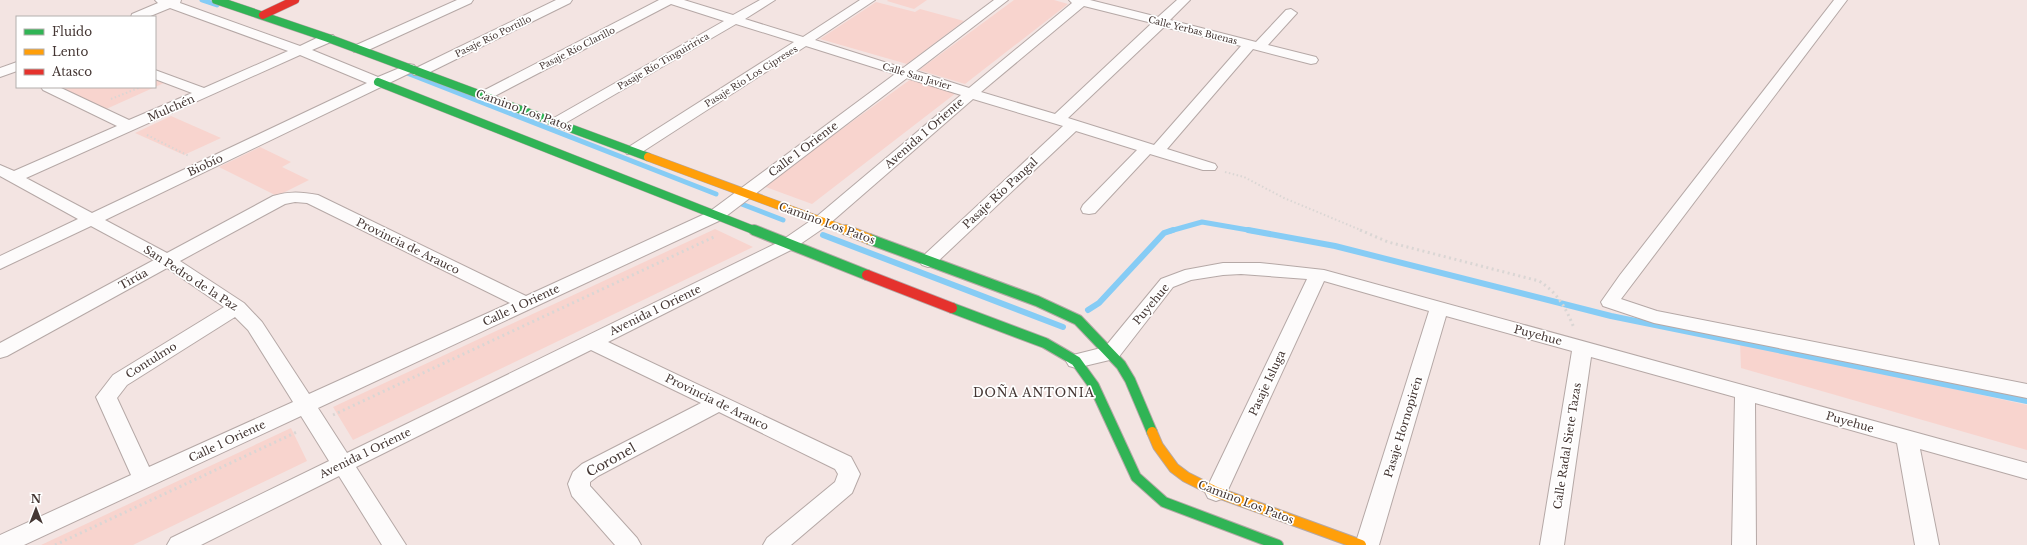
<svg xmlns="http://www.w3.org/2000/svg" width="2027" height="545" font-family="'Libre Baskerville',serif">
  <rect width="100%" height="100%" fill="#f3e4e2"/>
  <path fill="#f8d4ce" d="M888,0H927L914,9L887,1Z
    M1014,0H1054L1068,4L965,84L919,70Z
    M876,2L915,12L920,9L964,21L907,64L820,39Z
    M911,79L956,93L812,204L763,186Z
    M155,80L164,83L104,110L59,87H155Z
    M171,116L221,138L184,155L135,133Z
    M260,147L291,162L282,167L309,180L277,196L219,167Z
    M715,229L753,247L353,440L333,407Z
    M1740,342L2027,405V450L1741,368Z
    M291,428L307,461L133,545H41Z"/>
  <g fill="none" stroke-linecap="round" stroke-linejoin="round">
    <path stroke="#86ccf5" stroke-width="5" d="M202,0L217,5
      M407,73L716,194
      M739,203L783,220
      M1170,231L1202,222L1254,231"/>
    <path stroke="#86ccf5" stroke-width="6" d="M1248,230L1335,246L1611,316L2027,401
      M823,235L1063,327
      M1088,310L1099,303L1164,233L1173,230"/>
    <g stroke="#b5a8a6" stroke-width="2">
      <path id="street" d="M155,0H181L180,3L300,46L323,35H333L335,38L333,41L312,50L378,77L409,64L414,65L416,68L556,0H572L570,3L424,75H414L412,72L105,220L167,253L273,196C289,191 302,192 318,195L526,296L709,212L895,74L806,46L639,154H627L625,151L627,148L794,42L736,24L562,125H552L549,122L552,119L724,21L671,4L489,99H479L477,96L479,93L659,0H684L733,15L760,0H775L745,19L803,37L860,0H875L815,40L903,68L994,0H1008L916,71L969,88L1072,3L1069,0H1090L1158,17L1177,0H1190L1170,20L1256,42L1286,10L1291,9L1297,13L1268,45L1316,57L1318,60L1316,63L1311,64L1253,49L1167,149L1215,164L1217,167L1215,170H1203L1150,154L1095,213L1089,214L1083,213L1081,209L1083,205L1137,150L1076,131L934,265L928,267L922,265L919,261L922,257L1063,126L973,99L828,225L793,249L608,342L851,457L860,474L852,493L791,545H763L767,538L835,482L838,474L835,469L719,412L598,476L590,482V486L637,538L641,545H615L572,496L568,484L573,472L582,464L701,403L591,350L356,467L406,545H382L339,476L201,545H167L171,538L329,461L301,416L24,545H0V535L131,475L96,397L113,375L224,307L167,268L7,356L0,358V343L154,260L91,226L0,269V256L78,219L0,176V165L14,171L117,126L43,90L41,87H59L129,120L192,93L155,79V70L204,88L288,51L170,8L148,17H131L132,14L158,3ZM1084,6L1152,23L1055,114L981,92ZM1164,27L1241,46L1154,145L1068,118ZM300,55L367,83L92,213L26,178ZM907,78L961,95L816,217L781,241L347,453L318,408L721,220ZM295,202L307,203L510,303L309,394L262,322L244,303L180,261L285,204ZM235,317L248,330L293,402L149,467L117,398L127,385Z
        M457,0H473L471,3L364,52H354L352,49L354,46Z
        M1834,0H1847L1621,299L1657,311L2027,384V398L1654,323L1603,306L1601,302L1620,275Z
        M17,62V71L0,77V68Z
        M1223,263H1260L1324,270L2027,463V479L1920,449L1939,545H1915L1897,443L1755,403L1756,545H1732L1735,397L1591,357L1564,545H1540L1572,351L1446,316L1379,545H1355L1429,311L1324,281L1227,492L1224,498L1216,501L1208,498L1205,492L1307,279L1241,274L1223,275L1191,280L1173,287L1118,358L1076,368L1069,366L1066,361L1069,356L1105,347L1161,279L1185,270Z"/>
    </g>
    <g stroke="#b5a8a6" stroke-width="9">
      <path id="fast-far1" d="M216,0L328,38L648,157
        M378,82L756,231"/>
    </g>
    <g stroke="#b5a8a6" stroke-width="12">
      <path id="fast" d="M754,230L867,275
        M869,239L1037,301L1078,320L1121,365L1130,380L1152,432
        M952,308L1045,343L1076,361L1094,386L1136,477L1164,502L1278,545"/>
    </g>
    <g stroke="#b5a8a6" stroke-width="9">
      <path id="slow-far1" d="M648,157L848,231"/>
    </g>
    <g stroke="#b5a8a6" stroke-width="12">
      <path id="slow" d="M846,230L869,239
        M1152,432L1158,446L1174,468L1186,477L1216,492L1361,545"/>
    </g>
    <g stroke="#b5a8a6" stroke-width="9">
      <path id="jam-far1" d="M263,15L295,0"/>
    </g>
    <g stroke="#b5a8a6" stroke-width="12">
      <path id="jam" d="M867,275L952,308"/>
    </g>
    <path stroke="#dad6d4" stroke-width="2" stroke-dasharray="1.5 2.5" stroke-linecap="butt" d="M111,99L141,87
      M147,135L189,156
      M1225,172L1244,177L1284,198L1363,231"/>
    <path stroke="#dad6d4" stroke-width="3" stroke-dasharray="2 3.5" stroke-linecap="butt" d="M1360,230L1388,242L1539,281C1558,293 1566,308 1574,328
      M333,415L716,236
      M55,545L299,431"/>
    <use href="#street" fill="#fdfbfb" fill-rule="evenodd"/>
    <use href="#fast-far1" stroke="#30b455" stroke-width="8"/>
    <use href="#fast" stroke="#30b455" stroke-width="10"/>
    <use href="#slow-far1" stroke="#ff9f0a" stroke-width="8"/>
    <use href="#slow" stroke="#ff9f0a" stroke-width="10"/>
    <use href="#jam-far1" stroke="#e5322d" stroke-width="8"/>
    <use href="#jam" stroke="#e5322d" stroke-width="10"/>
  </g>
  <g text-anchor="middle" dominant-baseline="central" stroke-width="3.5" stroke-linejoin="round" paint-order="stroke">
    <g font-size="9" fill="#443633" stroke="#fff">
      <text transform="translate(1193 30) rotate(14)">Calle Yerbas Buenas</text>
      <text transform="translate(493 36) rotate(-26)">Pasaje Río Portillo</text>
      <text transform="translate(577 48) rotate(-27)">Pasaje Río Clarillo</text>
      <text transform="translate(663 61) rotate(-30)">Pasaje Río Tinguiririca</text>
      <text transform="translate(751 76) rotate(-32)">Pasaje Río Los Cipreses</text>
      <text transform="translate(917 76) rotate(17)">Calle San Javier</text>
    </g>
    <g font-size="11" fill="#443633" stroke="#fff">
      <text transform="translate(171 108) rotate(-24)">Mulchén</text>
      <text transform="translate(524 110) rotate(20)">Camino Los Patos</text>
      <text transform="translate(924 133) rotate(-41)">Avenida 1 Oriente</text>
      <text transform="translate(803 149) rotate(-37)">Calle 1 Oriente</text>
      <text transform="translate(205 165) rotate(-25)">Biobío</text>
      <text transform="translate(1000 193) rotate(-43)">Pasaje Río Pangal</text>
      <text transform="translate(827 223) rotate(20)">Camino Los Patos</text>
      <text transform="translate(408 246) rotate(26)">Provincia de Arauco</text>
      <text transform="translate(191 278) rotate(33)">San Pedro de la Paz</text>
      <text transform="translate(133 279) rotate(-29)">Tirúa</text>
      <text transform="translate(1151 304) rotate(-50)">Puyehue</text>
      <text transform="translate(521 305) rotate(-25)">Calle 1 Oriente</text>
      <text transform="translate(655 310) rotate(-26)">Avenida 1 Oriente</text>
      <text transform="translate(1538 335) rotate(15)">Puyehue</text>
      <text transform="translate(151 360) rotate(-32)">Contulmo</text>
      <text transform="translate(1267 383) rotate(-65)">Pasaje Isluga</text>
      <text transform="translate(717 402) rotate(26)">Provincia de Arauco</text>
      <text transform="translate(1850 422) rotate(16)">Puyehue</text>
      <text transform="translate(1403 427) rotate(-73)">Pasaje Hornopirén</text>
      <text transform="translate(227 441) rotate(-25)">Calle 1 Oriente</text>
      <text transform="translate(1567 446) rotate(-81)">Calle Radal Siete Tazas</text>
      <text transform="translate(365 453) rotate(-26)">Avenida 1 Oriente</text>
      <text transform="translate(1246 502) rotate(21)">Camino Los Patos</text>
    </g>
    <g font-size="12" letter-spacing="1" fill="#443633" stroke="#fff">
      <text x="1034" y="392">DOÑA ANTONIA</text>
    </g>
    <g font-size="13" fill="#443633" stroke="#fff">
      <text transform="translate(611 460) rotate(-29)">Coronel</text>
    </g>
  </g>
  <rect x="16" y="16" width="140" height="72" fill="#ffffff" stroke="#b4afad"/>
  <rect x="24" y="29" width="20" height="6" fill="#30b455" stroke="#b4afad"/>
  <text x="52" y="36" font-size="12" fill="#443633">Fluido</text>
  <rect x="24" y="49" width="20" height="6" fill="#ff9f0a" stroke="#b4afad"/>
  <text x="52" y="56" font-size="12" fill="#443633">Lento</text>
  <rect x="24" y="69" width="20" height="6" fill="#e5322d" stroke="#b4afad"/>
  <text x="52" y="76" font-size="12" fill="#443633">Atasco</text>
  <g transform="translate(36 509)" stroke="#ffffff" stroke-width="3" paint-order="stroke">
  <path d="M0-3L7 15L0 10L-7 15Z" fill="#443633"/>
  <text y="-6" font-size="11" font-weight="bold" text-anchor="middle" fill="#443633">N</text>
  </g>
</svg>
